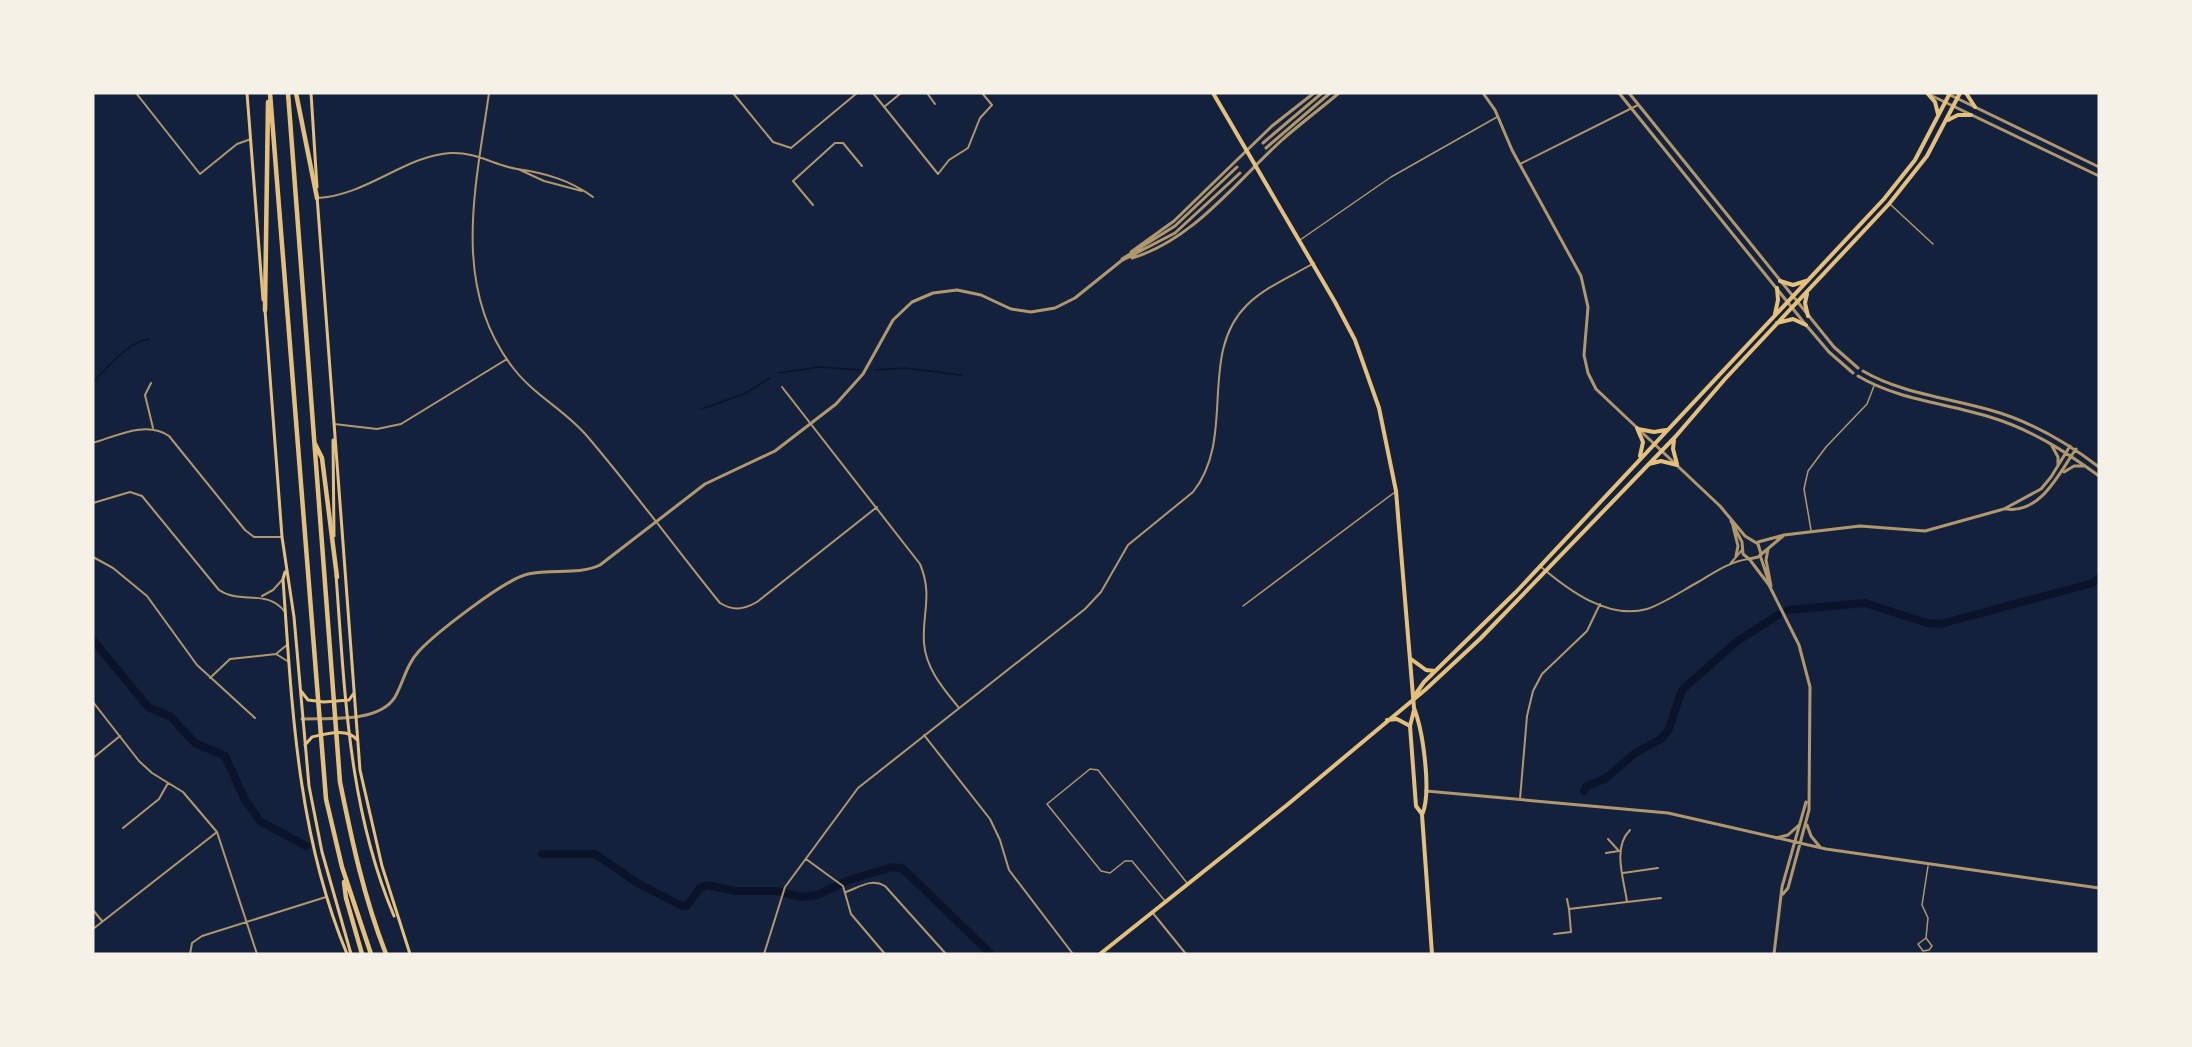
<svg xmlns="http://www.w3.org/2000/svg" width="2192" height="1047" font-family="'IBM Plex Sans',sans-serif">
  <rect width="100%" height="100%" fill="#14213d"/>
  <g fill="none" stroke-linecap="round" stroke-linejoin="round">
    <path stroke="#0b132b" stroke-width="1.5" d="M874,370L905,368L962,375
      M778,373L820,367L860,370
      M93,382C109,367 127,342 149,339
      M702,409L746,393L770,378"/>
    <path stroke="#0b132b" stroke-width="8" d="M1788,610L1865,603L1927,623L1940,624L2093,583L2099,578
      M93,640L148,707L171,717L195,743L225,756L245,800L260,821L306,846
      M1584,791L1586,787L1606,778L1635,753L1661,739L1668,731L1682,690L1736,642L1778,615
      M542,854H595L639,884L680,905L687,906L700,888L707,885L735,891H777L801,897L817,895L849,880L892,867L902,868L991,954"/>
    <path stroke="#b1986c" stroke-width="1.5" d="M1891,205L1933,244
      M1300,240L1391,177L1497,117
      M1811,530L1804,489L1808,471L1826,447L1867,404L1874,386
      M1243,606L1395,492
      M1165,901L1132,861H1125L1110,873L1101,871L1047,804L1090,769L1098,770L1187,883
      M1926,938L1918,944L1923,951L1929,950L1932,946L1926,938L1928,918L1922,905L1928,866"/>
    <path stroke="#b1986c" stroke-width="2" d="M136,93L200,174L237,144L251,139
      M489,93C476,186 450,288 514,369C534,395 566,411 587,436C633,490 675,547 720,603C733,611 743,610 757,602L877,507
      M733,93L773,142L791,148L857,93
      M873,93L938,174L949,160L968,148L980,118L992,105L982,93
      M927,93L935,104
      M884,107L901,93
      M1520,164L1638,105
      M518,169L544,181L582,191
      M317,198C366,196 406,155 451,153C476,152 494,165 517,169C545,173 570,180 593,197
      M813,205L793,181L835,143H843L862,166
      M151,383L145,395L153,428
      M782,387L920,564C933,595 922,613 924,643C926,669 943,688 959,708
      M334,424L377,429L401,424L507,359
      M93,443C116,436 147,420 169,436L245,530L254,537H282
      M93,503L130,492L142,496L219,590C241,605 267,588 285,612
      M93,557L113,568L147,596L197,665L255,718
      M1730,564L1742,550
      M1540,566C1568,590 1608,620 1647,609C1665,603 1683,590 1700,581C1715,572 1731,561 1749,559
      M262,596L273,590L283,579
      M288,644L276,654L289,662
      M210,678L230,659L276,654
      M93,702L139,761L152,773L183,792L217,832L257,954
      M924,735L990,819L1000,840L1009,870L1073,954
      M93,758L120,736
      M1520,799L1527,716L1533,691L1542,674L1587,631L1600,604
      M123,828L159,799L168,783
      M1630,830C1612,848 1624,879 1627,902L1661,898
      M1608,839L1619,851
      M1606,853L1619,851
      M806,859L843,886L851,914L885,954
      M1623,873L1658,868
      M846,892C860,887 871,878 885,886L946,954
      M1567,899L1569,909
      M93,910L102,921
      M1152,912L1186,954
      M93,929L217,832
      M1554,934L1571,932L1569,909L1627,902
      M190,954L192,943L202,936L326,897
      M764,954L785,887L858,788L1085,609L1101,592L1128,545L1193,492C1237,437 1197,354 1247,305C1265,287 1292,276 1314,263"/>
    <path stroke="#b1986c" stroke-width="3" d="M1483,93L1495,110L1512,150L1581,276L1588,307L1584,355L1588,373L1596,389L1720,506L1745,536L1758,544L1761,554
      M1619,93L1806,325L1829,352L1853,373
      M1629,93L1834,347L1858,368
      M1926,93L2099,176
      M1946,93L2099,167
      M1263,143L1322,93
      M1266,148L1330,93
      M1131,252L1174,221L1272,126L1314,93
      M1132,258C1193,240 1236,182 1282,140C1300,124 1320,109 1339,93
      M1122,259L1175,226L1237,167
      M1863,371C1900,393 1949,398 1990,410C2030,421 2066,442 2099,467
      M1858,376C1898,400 1946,403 1990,417C2030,429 2065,451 2099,476
      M2052,446L2058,457V465
      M2064,472L2074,466H2085
      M2006,509C2041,514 2059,473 2076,449
      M1731,521L1742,542L1743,554L1749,559L1758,557L1783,536
      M1733,526L1738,546L1736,556
      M1758,542L1784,535L1860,526L1925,531L2004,509L2041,489L2051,477L2070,446
      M1768,549L1766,560L1771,586
      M1760,555L1769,582
      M1750,560L1769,585L1799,645L1810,687L1809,810L1788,888L1783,894
      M302,719C329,718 379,723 395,697C404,681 406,665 419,651C436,633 505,579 528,574C553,568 576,576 600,565L705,484L775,451L836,404L863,374L893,320L912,302L933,293L957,290L981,295L1011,309L1031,312L1055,308L1075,298L1121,261L1175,233L1240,173
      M1426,791L1668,813L1826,849L2099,888
      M1807,825L1811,836L1820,847
      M1776,838L1788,835L1799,825
      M1774,954L1782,887L1806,802"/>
    <path stroke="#e5c07b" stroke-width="3" d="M247,93L263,300
      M311,93L317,187
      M317,196L360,770L382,866L410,954
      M265,310L282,537L294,617L309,786L322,852L351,954
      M333,440L334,536
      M285,572L283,579C292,706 297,834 347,954
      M336,575C345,692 348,807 394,916
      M301,691L308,700L324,702L349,700L354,693
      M305,745L312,737C325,734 348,727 357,740"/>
    <path stroke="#e5c07b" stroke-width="4" d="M1213,93L1335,302L1355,340L1379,408L1396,491L1414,708C1423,731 1432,793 1422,815L1432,954
      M1966,93L1975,107
      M1928,94L1935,102L1938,114
      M1948,120L1958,115H1971
      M1780,281L1793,285L1806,281
      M1807,294L1805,303L1808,316
      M1775,314L1778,300L1777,288
      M1777,323L1793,319L1806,325
      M1637,428L1643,442L1640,456
      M1638,429L1654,432L1666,430
      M1674,440L1673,449L1677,464
      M1649,464L1661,461L1677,465
      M1411,659L1426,670L1435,671
      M1415,695L1424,682L1516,592L1884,199L1915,160L1950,93
      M1414,710L1410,726L1416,806L1422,814
      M1387,720L1397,719L1410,726
      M1100,954L1287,805L1425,690L1480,639L1676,436L1725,379L1889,204L1927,156L1960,93"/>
    <path stroke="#e5c07b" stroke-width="4.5" d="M270,93L326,799L342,867L371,954
      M288,93L340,782C352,841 364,898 386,954
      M296,93L317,198
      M265,310L268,102
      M315,444L322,458L337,577
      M344,882L346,898L362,954"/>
  </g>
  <rect width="2192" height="1047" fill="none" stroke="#f6f1e7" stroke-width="189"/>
</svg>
